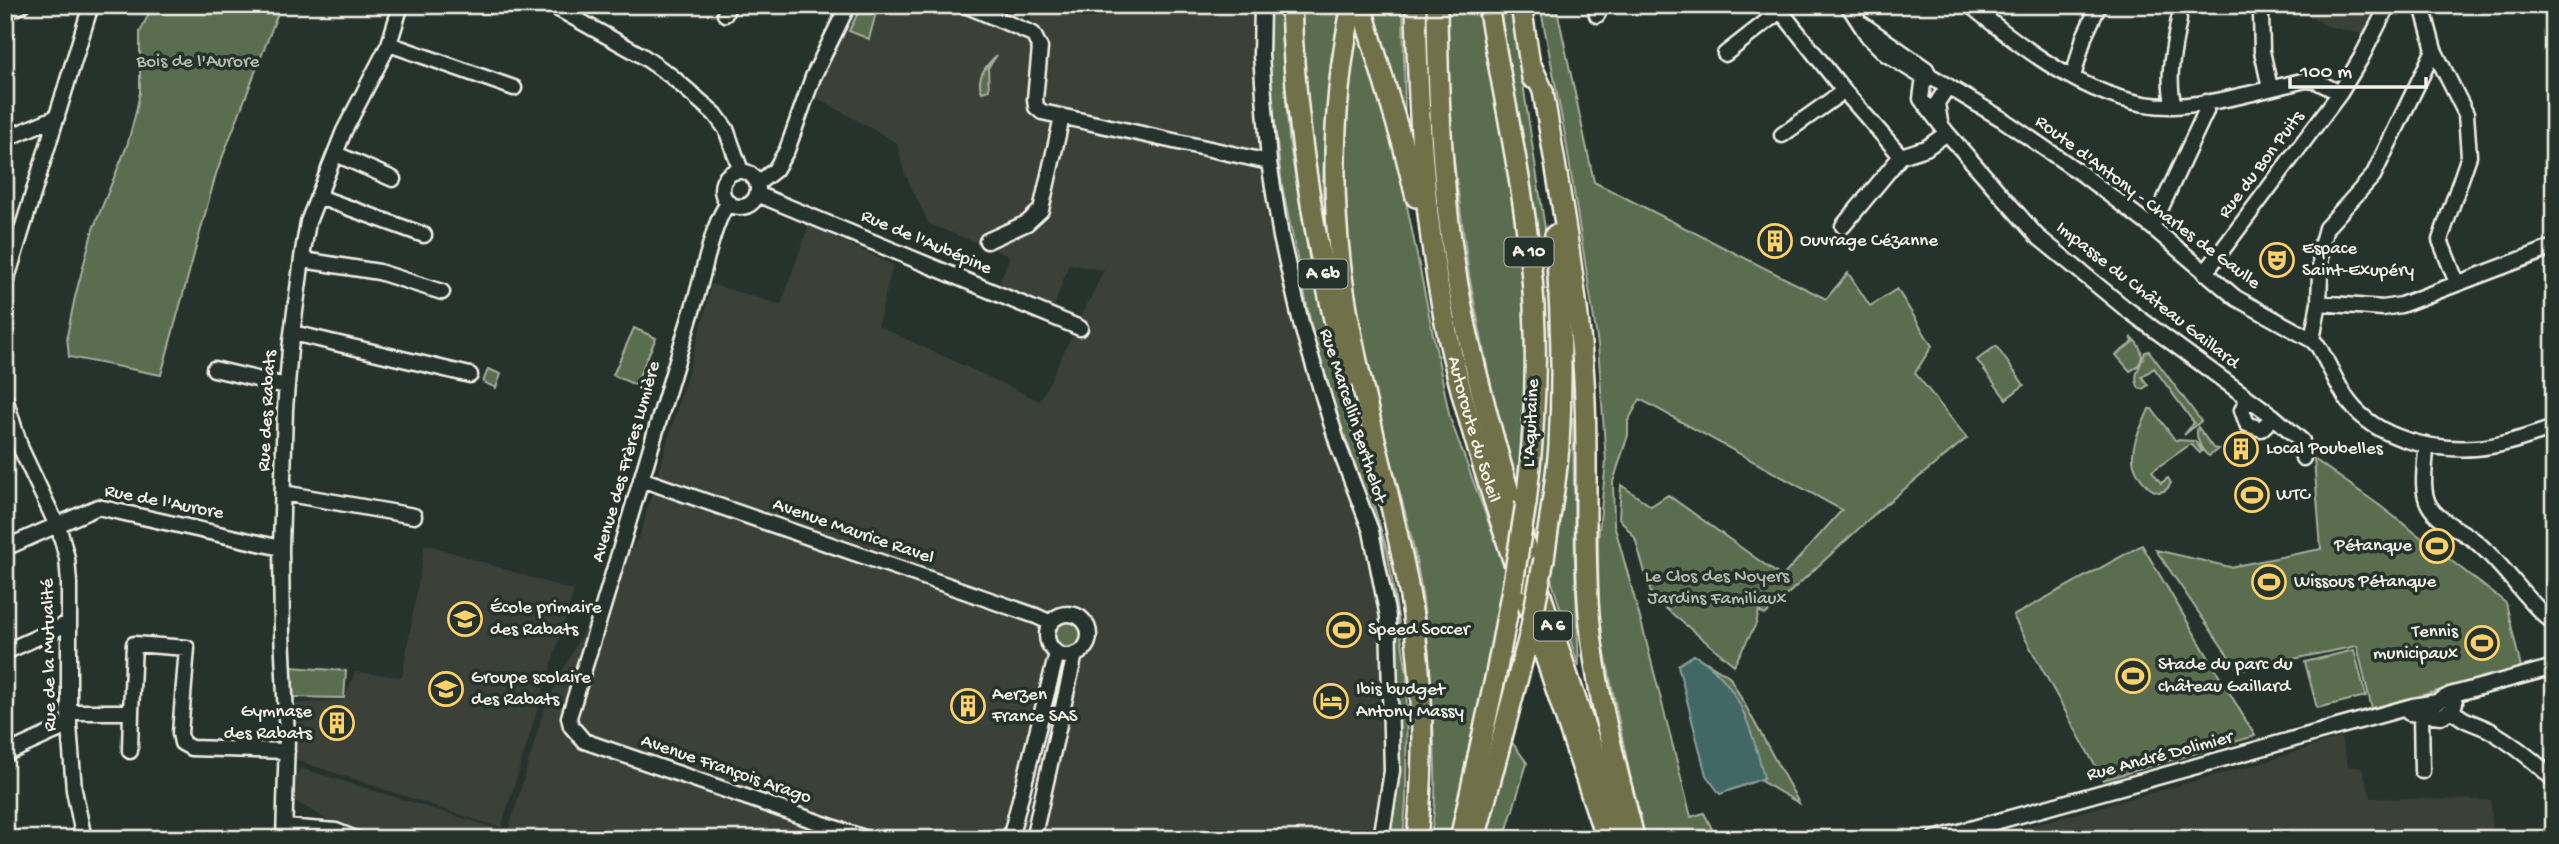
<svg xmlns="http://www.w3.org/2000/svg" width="2559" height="844" font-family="'Gochi Hand',sans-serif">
  <rect width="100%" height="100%" fill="#26332d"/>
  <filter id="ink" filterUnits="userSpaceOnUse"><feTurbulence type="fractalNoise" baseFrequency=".0143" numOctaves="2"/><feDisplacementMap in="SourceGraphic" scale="14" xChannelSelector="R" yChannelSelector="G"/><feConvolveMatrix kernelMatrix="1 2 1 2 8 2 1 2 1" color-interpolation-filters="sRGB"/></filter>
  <g filter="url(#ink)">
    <path fill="#3b4039" d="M846,5H977L1030,22L1033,5H1270L1266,214L1383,543L1429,839H361L293,800L294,783L300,768L508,832L545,706L597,604L640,535L706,310L711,284L781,305L809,224L893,265L878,326L1040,401L1104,270L1069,264L1052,312L997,288L1010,256L929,224L904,172L897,143L814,96Z
      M2303,5H2374L2366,35L2327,26L2302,11Z
      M425,544L574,591L501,828L296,760L295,704L344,700L355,672L402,677Z
      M2341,737L2348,766L2362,768L2371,798L2491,800L2493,839H1983L2268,761Z"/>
    <path fill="#5a6d50" stroke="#a7af9c" stroke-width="2" d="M153,5H281L216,174L161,375L69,357L67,336L75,297L93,229L127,146L136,112L140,92V32Z
      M862,5L877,9L869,39L849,31Z
      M1270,5H1280L1289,140L1309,258L1347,416L1388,553L1407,674L1406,802L1403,839H1390L1398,782L1394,612L1383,543L1319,363L1282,186L1269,73Z
      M1300,5H1343L1331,59L1325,133L1321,232L1308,142Z
      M1369,5H1403L1405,116Z
      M1447,5H1484C1497,84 1513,163 1522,242C1531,324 1528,409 1520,492L1498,423L1469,275L1449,124Z
      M1497,5H1511L1552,275L1556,357L1551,456L1538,543L1530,521L1542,447L1543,410Z
      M1540,5H1556L1594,182L1826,299L1848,273L1870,306L1897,289L1932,346L1915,373L1967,438L1880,509L1765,615L1759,611L1756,624L1734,665L1652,597L1635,538L1619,518L1621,485L1651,506L1668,495L1782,577L1842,510L1640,399L1628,421V435L1613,482L1614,524L1643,629L1691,817L1704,813L1717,839H1643L1599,624L1598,540L1606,461L1598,345L1565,135Z
      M1359,23L1392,132L1450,418L1507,573L1454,839H1430C1438,802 1435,760 1433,723C1430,668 1427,612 1416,559C1402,485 1372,413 1359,339C1341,235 1338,126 1359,23Z
      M997,55L988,68L989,90L982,92C975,78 987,64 997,55Z
      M634,328L656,338L635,385L613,375Z
      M2131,337C2144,348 2147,363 2130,371L2116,355L2133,342Z
      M1996,346L2024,385L2006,399L1977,360Z
      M2149,351L2201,421L2184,435L2194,423L2154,368L2142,377L2148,385L2143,389L2139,388C2131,375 2142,365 2145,352Z
      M488,369L501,374L496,388L483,382Z
      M2149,409H2152L2175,440L2195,441L2202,451L2200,453L2191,444L2152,471L2161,483L2168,478L2171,483C2158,508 2133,474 2133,458C2132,440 2143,425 2149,409Z
      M1567,417L1573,418L1575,575L1579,667L1550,576Z
      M2198,427L2213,448L2218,449L2209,456C2202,452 2194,436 2198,427Z
      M2314,459L2379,505L2506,603L2521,668L2372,709L2357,646L2238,670L2156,550L2230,567L2321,549Z
      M2142,545L2255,736L2103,780L2013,616Z
      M1053 635a15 15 0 1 1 30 0a15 15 0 1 1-30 0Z
      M2354,650L2366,696L2317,708L2305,662Z
      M1708,663L1729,676L1799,803L1759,780L1733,713Z
      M290,667L346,671L344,698L292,697Z
      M1511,741L1527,763L1504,839H1486Z"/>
    <path fill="#436866" stroke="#8a9f9a" stroke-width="2" d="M1694,655C1738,678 1753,732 1764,778L1720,794L1706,775L1678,665Z"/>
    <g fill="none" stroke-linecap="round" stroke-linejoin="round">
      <g stroke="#f4f1e8" stroke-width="19">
        <path id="minor" d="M551,5L641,55L671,76L715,114L726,129L741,171
          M965,5L1033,34L1040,48L1035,99L1036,107L1042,112L1269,162
          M1262,5L1261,55L1269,162L1281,237L1302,327L1338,445L1371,531L1388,617L1392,771L1381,839
          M1776,5L1844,91L1901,156L1926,148L1947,133
          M1848,5L1868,36L1886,54L1918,74
          M1970,5C2024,50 2101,109 2174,106C2218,104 2263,90 2306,80L2316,81L2340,93
          M2547,5L2554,14
          M5,13L22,5
          M725,14L728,5
          M1597,15L1602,5
          M2261,15L2262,51L2270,88
          M1862,24L1926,69L1929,75L2002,119L2082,174L2152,227L2236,298L2312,340L2318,346C2329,364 2337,386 2349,402C2377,439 2432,451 2476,448C2503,446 2529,436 2554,428
          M389,44L514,88
          M2434,50L2466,114L2469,156L2440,240L2457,283
          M1725,54L1780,11
          M1929,75L1923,84L1921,99L1947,133L2037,236L2125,308L2274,417L2302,441L2303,458
          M2073,77L2084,37L2099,5
          M2174,106C2166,77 2174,48 2179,19
          M1940,122L1937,103L1948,86
          M1782,135L1844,91
          M5,139L57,117
          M336,154L393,179
          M722 189a18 18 0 1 1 36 0a18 18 0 1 1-36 0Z
          M758,183L775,170L787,150L813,77L848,5
          M757,194L1080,328
          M319,197L424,235
          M729,203C714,217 703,276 696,298C653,437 613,578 569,717L571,726L584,741L867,839
          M1843,226L1901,156
          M2152,227L2206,111V102
          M987,241L1027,223L1041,210L1062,117
          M303,260L379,272L442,292
          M2205,273L2340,93L2361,58L2388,5
          M5,285L91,5
          M2319,303L2383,308L2401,305L2554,247
          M293,333L470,375
          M2312,340L2319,303L2321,246L2326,228L2373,176L2434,50L2422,5
          M214,369L286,386
          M5,398L21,449L60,532L67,558L69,583V725L74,790L84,839
          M2252,401L2245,404L2242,410L2247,424L2261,429L2274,417
          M2426,446C2426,463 2420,489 2429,505C2438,521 2461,530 2475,541C2505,565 2524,600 2554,623
          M641,479L1036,616L1051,623
          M283,493L414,516
          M5,548L98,507L281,548
          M1047 635a21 21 0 1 1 42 0a21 21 0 1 1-42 0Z
          M5,652L69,623
          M2452,710C2463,722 2476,723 2491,731C2514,745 2535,761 2554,780
          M68,712H131L134,644L187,648L180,733L182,743L191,748L287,751
          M2409,713L2442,716L2452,710L2455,703
          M130,751L131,712
          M5,754L69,725
          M2422,771L2421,714L2425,707
          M285,827L336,831L356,839
          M284,839L287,738L282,633L281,548L285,409L290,349L303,251L308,222L344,131L389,44L401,5
          M1010,839L1057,653
          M1033,839L1075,654
          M1934,839L2413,706L2437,702L2450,695L2554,667"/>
      </g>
      <g stroke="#f4f1e8" stroke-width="24">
        <g id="highway">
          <path d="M1291,5C1295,131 1316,254 1348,376"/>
          <path d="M1352,5C1334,92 1330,180 1341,269C1354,372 1386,473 1406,575C1423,662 1426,751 1417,839"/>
          <path d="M1361,5L1403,145L1416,197"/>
          <path id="s1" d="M1416,5C1418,108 1423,210 1443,312C1459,395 1486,476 1512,557C1543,651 1575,745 1606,839"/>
          <path d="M1437,5C1438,111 1443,217 1465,322C1503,498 1566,668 1623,839"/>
          <path d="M1488,5C1502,89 1521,173 1530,258C1539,338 1536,422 1526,503"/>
          <path d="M1521,5L1532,78"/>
          <path d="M1532,67L1543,91C1558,182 1575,273 1583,365C1590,448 1582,531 1589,614C1595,689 1615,761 1633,833"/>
          <path d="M1544,559C1549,521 1556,484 1559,446C1563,376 1561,306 1555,235"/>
          <path d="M1460,839L1496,674L1512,589"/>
          <path d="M1475,839L1529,636"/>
        </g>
      </g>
      <use href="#minor" stroke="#26332d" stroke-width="14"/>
      <use href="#highway" stroke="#70704a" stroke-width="19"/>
      <g stroke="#f4f1e8" stroke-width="24" stroke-linecap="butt">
        <path id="highway-bridge" d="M1512,589L1526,503
          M1529,636L1544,559"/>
      </g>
      <use href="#highway-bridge" stroke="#70704a" stroke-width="19"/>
    </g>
  </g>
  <defs>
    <g id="building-ring" transform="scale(1.75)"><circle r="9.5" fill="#26332d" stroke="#ffd166" stroke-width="1.5"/><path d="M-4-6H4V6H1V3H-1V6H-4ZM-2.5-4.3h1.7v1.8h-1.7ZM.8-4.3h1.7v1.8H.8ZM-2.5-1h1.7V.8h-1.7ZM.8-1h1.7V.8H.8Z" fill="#ffd166"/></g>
    <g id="theatre-ring" transform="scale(1.75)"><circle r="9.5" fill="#26332d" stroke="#ffd166" stroke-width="1.5"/><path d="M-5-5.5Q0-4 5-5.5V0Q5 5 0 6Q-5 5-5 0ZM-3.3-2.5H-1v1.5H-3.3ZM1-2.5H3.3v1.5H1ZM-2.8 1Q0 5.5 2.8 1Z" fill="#ffd166"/></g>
    <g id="stadium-ring" transform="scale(1.75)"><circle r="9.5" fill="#26332d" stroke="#ffd166" stroke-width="1.5"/><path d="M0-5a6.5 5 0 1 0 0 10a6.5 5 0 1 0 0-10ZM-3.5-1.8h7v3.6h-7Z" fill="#ffd166"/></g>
    <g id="school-ring" transform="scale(1.75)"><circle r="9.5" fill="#26332d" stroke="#ffd166" stroke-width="1.5"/><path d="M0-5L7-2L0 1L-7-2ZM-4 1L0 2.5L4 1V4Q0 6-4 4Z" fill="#ffd166"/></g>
    <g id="hotel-ring" transform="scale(1.75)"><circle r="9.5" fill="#26332d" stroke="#ffd166" stroke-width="1.5"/><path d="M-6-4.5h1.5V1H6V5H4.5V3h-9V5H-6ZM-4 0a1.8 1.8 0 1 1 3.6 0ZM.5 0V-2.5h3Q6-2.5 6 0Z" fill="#ffd166"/></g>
  </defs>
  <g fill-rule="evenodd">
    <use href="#building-ring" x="1775" y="241"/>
    <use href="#theatre-ring" x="2277" y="260"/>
    <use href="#building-ring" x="2241" y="449"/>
    <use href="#stadium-ring" x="2252" y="495"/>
    <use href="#stadium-ring" x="2437" y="546"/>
    <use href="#stadium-ring" x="2269" y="582"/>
    <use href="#school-ring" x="465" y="619"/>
    <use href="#stadium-ring" x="1344" y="630"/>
    <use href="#stadium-ring" x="2482" y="643"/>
    <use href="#stadium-ring" x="2133" y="676"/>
    <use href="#school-ring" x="446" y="689"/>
    <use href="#hotel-ring" x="1331" y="701"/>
    <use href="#building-ring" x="968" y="706"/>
    <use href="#building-ring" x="337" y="723"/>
  </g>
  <g text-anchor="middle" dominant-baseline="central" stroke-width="7" stroke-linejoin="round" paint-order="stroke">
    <g fill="#26332d" stroke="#b6b8b0" stroke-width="2">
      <rect x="1504.5" y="237.5" width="49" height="29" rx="5"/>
      <rect x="1298.5" y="259.5" width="49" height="29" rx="5"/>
      <rect x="1534" y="611.5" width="38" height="29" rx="5"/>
    </g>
    <g font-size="18" font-weight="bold" fill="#f4f1e8">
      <text x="1529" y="252">A 10</text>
      <text x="1323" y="274">A 6b</text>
      <text x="1553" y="626">A 6</text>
    </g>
    <g font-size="19" fill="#b6bcab" stroke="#26332d">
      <text x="198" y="62">Bois de l'Aurore</text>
      <text x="1717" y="577">Le Clos des Noyers<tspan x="1717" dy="22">Jardins Familiaux</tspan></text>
    </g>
    <g font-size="19" fill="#f4f1e8" stroke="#26332d">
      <text transform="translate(2262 165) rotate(-53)">Rue du Bon Puits</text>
      <text transform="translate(2147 203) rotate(37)">Route d'Antony - Charles de Gaulle</text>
      <text transform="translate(926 243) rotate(23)">Rue de l'Aubépine</text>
      <text transform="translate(2147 296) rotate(38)">Impasse du Château Gaillard</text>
      <text transform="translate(268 411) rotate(-87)">Rue des Rabats</text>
      <text transform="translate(1352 416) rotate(72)">Rue Marcellin Berthelot</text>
      <text transform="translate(1532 423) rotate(-87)">L'Aquitaine</text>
      <text stroke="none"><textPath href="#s1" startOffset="430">Autoroute du Soleil</textPath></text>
      <text transform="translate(627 462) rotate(-74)">Avenue des Frères Lumière</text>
      <text transform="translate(164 503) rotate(11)">Rue de l'Aurore</text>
      <text transform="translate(853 532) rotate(19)">Avenue Maurice Ravel</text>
      <text transform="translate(50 655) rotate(-91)">Rue de la Mutualité</text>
      <text transform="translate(2160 757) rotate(-15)">Rue André Dolimier</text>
      <text transform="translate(726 770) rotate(19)">Avenue François Arago</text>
    </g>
    <g font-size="19" fill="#f4f1e8" stroke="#26332d" text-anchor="start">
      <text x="1800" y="241">Ouvrage Cézanne</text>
      <text x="2302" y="249">Espace<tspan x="2302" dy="22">Saint-Exupéry</tspan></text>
      <text x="2266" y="449">Local Poubelles</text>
      <text x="2276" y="495">WTC</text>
      <text x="2412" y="546" text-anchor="end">Pétanque</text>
      <text x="2294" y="582">Wissous Pétanque</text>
      <text x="490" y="608">École primaire<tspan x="490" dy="22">des Rabats</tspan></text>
      <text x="1368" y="630">Speed Soccer</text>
      <text x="2458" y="632" text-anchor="end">Tennis<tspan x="2458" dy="22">municipaux</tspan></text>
      <text x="2158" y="665">Stade du parc du<tspan x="2158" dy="22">château Gaillard</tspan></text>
      <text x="471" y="678">Groupe scolaire<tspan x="471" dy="22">des Rabats</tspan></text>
      <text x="1356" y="690">Ibis budget<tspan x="1356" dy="22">Antony Massy</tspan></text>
      <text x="992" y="695">Aerzen<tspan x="992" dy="22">France SAS</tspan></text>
      <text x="312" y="712" text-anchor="end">Gymnase<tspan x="312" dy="22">des Rabats</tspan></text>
    </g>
  </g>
  <rect width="2559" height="844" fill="none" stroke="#26332d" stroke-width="28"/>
  <rect x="14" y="14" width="2531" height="816" fill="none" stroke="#f4f1e8" stroke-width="2.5" filter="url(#ink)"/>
  <path d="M2290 77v10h136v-10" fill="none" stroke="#f4f1e8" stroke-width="3.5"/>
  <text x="2300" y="77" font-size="21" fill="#f4f1e8" stroke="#26332d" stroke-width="5" paint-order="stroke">100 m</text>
</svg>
